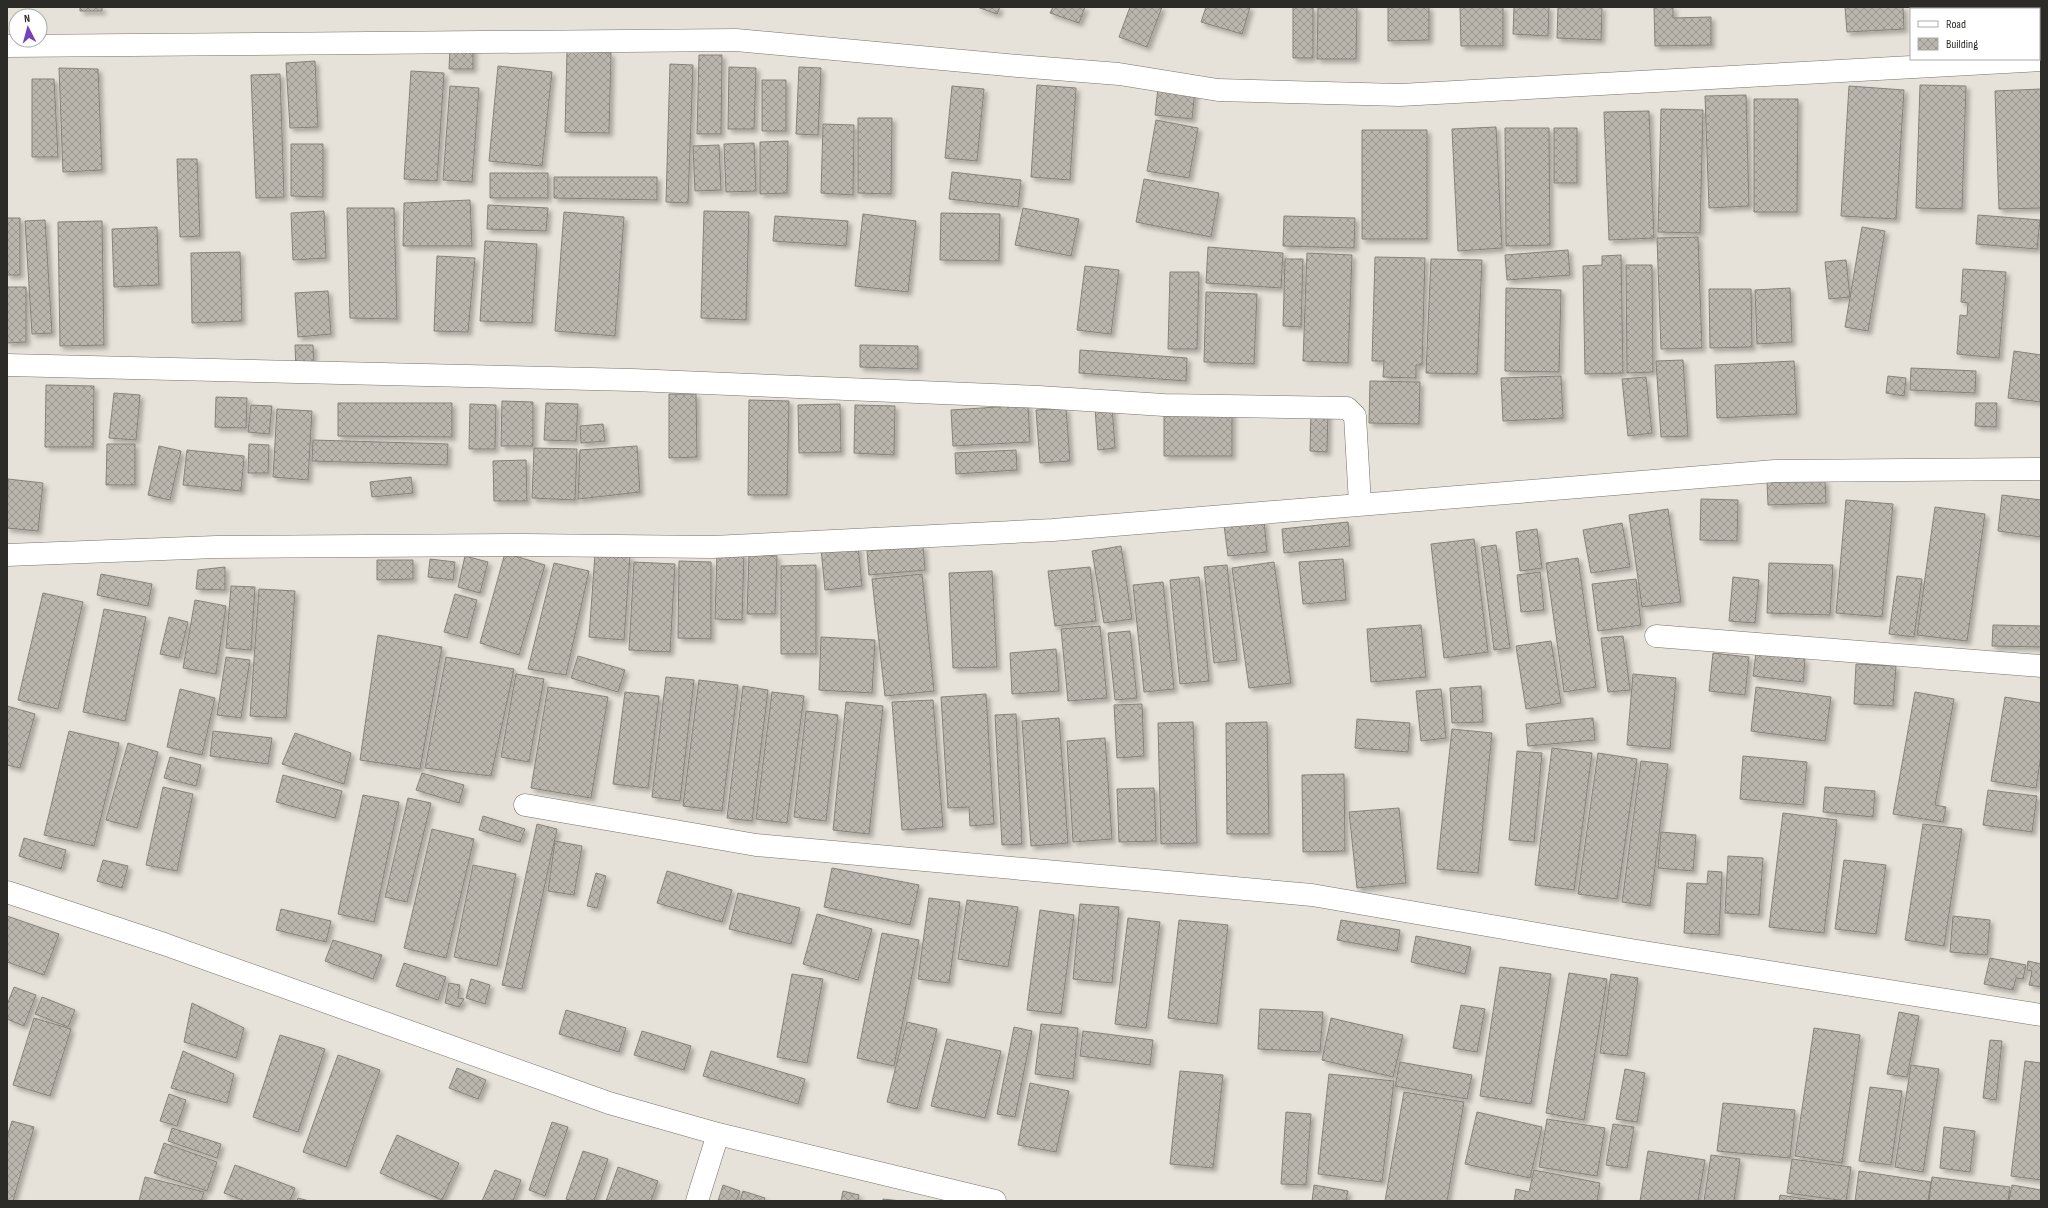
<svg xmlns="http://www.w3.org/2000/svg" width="2048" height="1208" font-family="'Sofia Sans Condensed',sans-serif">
  <defs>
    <pattern id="building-cross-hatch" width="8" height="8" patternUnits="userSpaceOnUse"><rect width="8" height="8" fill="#bab6ae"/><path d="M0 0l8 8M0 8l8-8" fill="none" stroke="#98948e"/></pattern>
    <filter id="shadow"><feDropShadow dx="3.5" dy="3.5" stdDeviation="2" flood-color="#0004"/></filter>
  </defs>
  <rect width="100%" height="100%" fill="#e6e2d9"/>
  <path fill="url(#building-cross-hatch)" stroke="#86837a" filter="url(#shadow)" d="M80,7H102V11H80Z
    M977,7H1000L997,14Z
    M1053,7H1085L1079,23L1050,13Z
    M1130,7H1162L1147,47L1119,37Z
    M1206,7H1250L1242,34L1201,22Z
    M1293,7H1313V58H1293Z
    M1318,7H1357L1356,59H1317Z
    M1388,7H1429V40L1388,41Z
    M1460,7H1503V46H1461Z
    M1514,7H1549L1548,36L1513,34Z
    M1558,7H1602L1601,40L1557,38Z
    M1654,7H1673V18L1711,17V45L1655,46Z
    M1845,7H1903L1904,29L1847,32Z
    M1939,7H1975V9H1939Z
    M450,47L473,48V69H449Z
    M567,51L611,53L609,133L565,132Z
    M699,55H722L721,134H697Z
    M315,61L318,127L290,128L286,63Z
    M670,64L693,65L688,203L666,202Z
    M498,66L552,72L542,166L489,161Z
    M729,67L756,68L754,129H728Z
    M799,67L821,68L818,135L796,134Z
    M59,68L98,69L102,170L63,172Z
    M411,71L444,73L437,181L404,179Z
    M280,74L284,197L256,198L251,75Z
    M32,79H54L58,157H32Z
    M762,80H786V131H762Z
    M1037,85L1076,88L1070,180L1031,177Z
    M1920,85L1966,86L1962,209L1916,208Z
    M450,86L479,88L472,182L443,180Z
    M952,86L984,89L977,161L945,158Z
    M1849,86L1904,90L1896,219L1841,216Z
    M1158,88L1195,90L1192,119L1155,115Z
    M2041,89V208L1999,209L1995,91Z
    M1746,95L1749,206L1709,208L1705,96Z
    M1754,99H1798L1797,212H1754Z
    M1661,109L1703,110L1700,233L1658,232Z
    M1649,111L1654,238L1609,240L1604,112Z
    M858,118H892L891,194L858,193Z
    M1156,120L1198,128L1189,178L1147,171Z
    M823,124L854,125L853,195L821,193Z
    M1496,127L1502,248L1458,251L1452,129Z
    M1505,128H1549L1550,245L1506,246Z
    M1554,128H1577V183H1554Z
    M1362,130H1427V239H1362Z
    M788,141L787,193L760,194V142Z
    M754,143L756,191L726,192L724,144Z
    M291,144H323V197L291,196Z
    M719,145L721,190L695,191L693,146Z
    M177,159H197L200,236L180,237Z
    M952,172L1021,180L1018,207L949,199Z
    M490,173H548V198H490Z
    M554,177H657V200L554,198Z
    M1144,179L1219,193L1211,237L1136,222Z
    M470,200L472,246H403L404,203Z
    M488,205L548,208L546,231L487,229Z
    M347,208H394L397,319L350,318Z
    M1023,208L1079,219L1071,256L1015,245Z
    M324,211L326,258L293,260L291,213Z
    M704,211L749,212L746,320L701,318Z
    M564,212L624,217L615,336L555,331Z
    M941,213L1000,214L999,261L940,260Z
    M863,214L916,221L908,292L855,286Z
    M1978,215L2040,220L2037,249L1976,244Z
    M775,216L848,221L846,246L773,241Z
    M1284,216L1355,218L1354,248L1283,246Z
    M7,218H20V275H7Z
    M45,220L52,333L32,334L25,221Z
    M102,221L104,345L60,346L58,222Z
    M157,227L159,285L114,287L112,229Z
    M1862,227L1885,231L1868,331L1845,327Z
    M1698,237L1702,348L1661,349L1657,238Z
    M485,241L537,244L532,323L480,321Z
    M1208,247L1283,253L1281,288L1206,283Z
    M1568,250L1570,275L1507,280L1505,255Z
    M240,252L242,321L192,323L191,253Z
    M1307,253L1352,255L1348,363L1303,361Z
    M1621,255L1623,373L1585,374L1583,266L1602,265V256Z
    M437,256L475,258L468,332L434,331Z
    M1375,257L1425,258L1422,365H1416V378L1383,377L1384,361H1372Z
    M1285,259H1303L1301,327L1283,326Z
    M1431,259L1482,260L1477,374L1426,373Z
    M1846,260L1850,297L1829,299L1825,262Z
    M1626,265H1652L1653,372L1627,373Z
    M1085,266L1119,270L1111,334L1077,330Z
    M1963,269L2006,272L1999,358L1957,354L1960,315L1967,316L1968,303L1961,302Z
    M1170,272H1199L1197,349H1168Z
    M7,287H26V342L7,343Z
    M1506,288L1561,290L1559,372L1505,371Z
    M1790,288L1792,342L1757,344L1755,290Z
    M1709,289H1751L1752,347L1710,348Z
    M328,291L331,334L298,337L295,293Z
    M1206,292L1257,294L1254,364L1204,362Z
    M295,345H313L314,369L296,370Z
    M860,345L918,346V369L860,367Z
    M1080,350L1187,358L1186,381L1079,373Z
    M2014,351L2041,355V402L2008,398Z
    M1683,360L1688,436L1661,437L1656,361Z
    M1794,361L1797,414L1717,418L1715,365Z
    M1911,368L1976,371L1975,393L1910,390Z
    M1561,376L1563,418L1503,421L1501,378Z
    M1888,376L1906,378L1904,396L1886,393Z
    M1646,377L1652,433L1628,436L1622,379Z
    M1370,381L1420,382L1419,424L1369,423Z
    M46,385L94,386L93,447H45Z
    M114,393L140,395L136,440L109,438Z
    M669,394H696L697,457L669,458Z
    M216,397L247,398L246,428L215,427Z
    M749,400L789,401L787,495H748Z
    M502,401L533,402V446H501Z
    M338,403H452V437L338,436Z
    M546,403L578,404L576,441L544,440Z
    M1976,403H1997L1996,427L1975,426Z
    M470,404L496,405L495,449H469Z
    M840,404L841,452L799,453L798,405Z
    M251,405L272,406L269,434L248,432Z
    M855,405L895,406L894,455L854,453Z
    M1028,405L1030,442L953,446L951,410Z
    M1112,406L1115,448L1098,450L1095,408Z
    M1066,408L1070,461L1040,463L1036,410Z
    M277,409L312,411L308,480L273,477Z
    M1164,410H1232V456H1164Z
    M1311,411H1328L1327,452L1310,451Z
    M603,424L605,441L581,443L580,426Z
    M313,440L448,444L447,465L312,461Z
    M107,444H135V485H106Z
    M249,444L269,445L268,473H248Z
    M159,446L181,451L170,500L148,495Z
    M637,446L640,492L578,499L580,450Z
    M534,448L577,449L575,500L532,498Z
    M187,450L244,456L241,491L183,485Z
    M1016,450L1017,470L956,474L955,453Z
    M526,460L527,501H494L493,461Z
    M411,477L413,493L372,497L370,482Z
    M8,479L43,483L38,531L7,528Z
    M1825,480L1826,503L1768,505L1767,482Z
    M2002,495L2041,500V537L1998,531Z
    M1701,499L1738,500L1737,541L1700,540Z
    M1846,500L1893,504L1882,617L1836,613Z
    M1935,507L1985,514L1967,641L1917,635Z
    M1668,509L1681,602L1642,607L1629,515Z
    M1264,521L1267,552L1228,556L1224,525Z
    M1348,522L1350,546L1284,553L1282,529Z
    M1622,523L1630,567L1591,573L1583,530Z
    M1537,529L1542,568L1520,571L1516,532Z
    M1474,539L1488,652L1444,658L1431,544Z
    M1496,545L1510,648L1494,650L1481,547Z
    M858,546L862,586L825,590L821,549Z
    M923,546L925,570L869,575L867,551Z
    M1121,546L1132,619L1104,623L1092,551Z
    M505,553L545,565L519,655L480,643Z
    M717,553L744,554L742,620L715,619Z
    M595,554L630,556L624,640L589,637Z
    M749,555L777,556L775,614H747Z
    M465,556L488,562L480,593L458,587Z
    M1578,558L1596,687L1564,692L1546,563Z
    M430,559L455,562L453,580L428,577Z
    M1343,559L1346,600L1303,604L1299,562Z
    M377,560H413V579L377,580Z
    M679,561L711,562V639L678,638Z
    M634,562L675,564L670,652L629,650Z
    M1274,562L1291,683L1249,688L1232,568Z
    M554,563L589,571L566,675L528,669Z
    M1769,563L1833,565L1830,615L1767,613Z
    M816,565V654H781V566Z
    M1227,565L1237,660L1214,663L1204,567Z
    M225,567V590L196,589L198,570Z
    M1090,567L1096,621L1055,626L1048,571Z
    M992,571L997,667L953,668L949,573Z
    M1540,572L1544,610L1521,612L1517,575Z
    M101,574L152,584L148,606L97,595Z
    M922,574L934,691L885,696L872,579Z
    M1897,576L1922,579L1914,637L1889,634Z
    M1199,577L1209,681L1180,684L1170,580Z
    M1733,577L1759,580L1755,623L1729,621Z
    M1636,579L1641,625L1598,631L1592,584Z
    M1163,582L1174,689L1144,692L1133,585Z
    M231,586L255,587L251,650L226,648Z
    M259,589L295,591L286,718L250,716Z
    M43,593L83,602L58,709L18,700Z
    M455,594L477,600L467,638L444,632Z
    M195,600L226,606L216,674L183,668Z
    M104,609L146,617L125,721L83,712Z
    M169,617L188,622L179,658L160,654Z
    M1421,625L1426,677L1371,682L1367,629Z
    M1993,625L2041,626V647L1992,646Z
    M1100,626L1107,698L1068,701L1061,629Z
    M1130,631L1137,698L1115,700L1108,633Z
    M378,635L442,647L420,769L360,760Z
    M1623,636L1630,690L1608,692L1601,638Z
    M821,637L875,640L872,693L819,690Z
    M1551,641L1561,703L1526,709L1516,646Z
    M1056,649L1059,691L1012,694L1010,653Z
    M1713,653L1749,657L1745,695L1709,691Z
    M1756,653L1805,659L1803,682L1753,676Z
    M578,656L625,670L618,692L571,678Z
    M226,657L250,660L241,718L217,715Z
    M446,657L514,669L491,776L425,768Z
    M1856,664L1896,666L1893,706L1854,704Z
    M516,674L544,679L529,762L501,757Z
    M1633,674L1676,678L1670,749L1627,745Z
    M666,677L694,680L680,801L652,797Z
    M699,680L738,685L722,811L683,806Z
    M743,686L768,690L752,821L727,818Z
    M1481,686L1483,722L1452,723L1450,688Z
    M548,687L608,697L591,798L531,788Z
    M1756,687L1831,697L1825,741L1751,731Z
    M180,689L215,698L202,755L167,747Z
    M1441,689L1446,738L1421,741L1416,691Z
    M625,692L659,696L648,788L613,784Z
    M772,692L804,696L787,823L756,819Z
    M1915,692L1954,699L1935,805L1946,807L1943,822L1893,814Z
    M986,694L994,824L970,826L969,807L948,808L941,697Z
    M2005,697L2041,703V755L2036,788L1991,781Z
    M933,700L943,827L902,830L892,702Z
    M846,702L883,706L869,834L833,830Z
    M1142,704L1144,756L1117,758L1114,705Z
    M7,706L35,714L20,768L7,765Z
    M806,711L838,715L826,821L794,817Z
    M1016,714L1022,844L1002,845L995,715Z
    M1059,718L1068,843L1031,846L1022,721Z
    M1593,718L1595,740L1528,746L1526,724Z
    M1357,719L1410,723L1408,752L1355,748Z
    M1193,722L1197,843L1161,844L1158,723Z
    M1267,722L1269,834H1227L1226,723Z
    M1452,729L1492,733L1478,873L1437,869Z
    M69,731L119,743L94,846L44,835Z
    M213,731L272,738L268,764L210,756Z
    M295,733L351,753L344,784L282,764Z
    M1105,738L1112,839L1073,842L1067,741Z
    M128,743L158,752L137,828L106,820Z
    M1552,748L1592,753L1574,890L1535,885Z
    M1517,751L1542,753L1534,842L1509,840Z
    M1598,753L1637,759L1617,899L1578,894Z
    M1743,756L1807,762L1803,805L1740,799Z
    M170,757L201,765L196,786L164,778Z
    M1641,761L1668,764L1650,906L1622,902Z
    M422,773L464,785L459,803L416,790Z
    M1344,774L1345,851L1303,852L1302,775Z
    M283,775L342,791L335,818L276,802Z
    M163,787L193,794L177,871L146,865Z
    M1825,787L1875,791L1873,817L1823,812Z
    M1154,788L1156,841L1119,842L1117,789Z
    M1988,790L2037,796L2032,832L1983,825Z
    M363,795L399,802L374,922L338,914Z
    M408,798L431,803L407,902L385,897Z
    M1399,808L1406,883L1357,888L1349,812Z
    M1783,813L1837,820L1824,933L1769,927Z
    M483,816L525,829L520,842L479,830Z
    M537,824L557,829L522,989L502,985Z
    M1923,824L1962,829L1944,946L1905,940Z
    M432,829L474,839L446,958L404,948Z
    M1661,832L1696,835L1693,871L1658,868Z
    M24,838L66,850L61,869L19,856Z
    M555,841L582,846L574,895L548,891Z
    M1728,856L1763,858L1759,915L1725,913Z
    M103,860L128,866L122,888L97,881Z
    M1844,860L1886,865L1876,934L1835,929Z
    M473,865L516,874L497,966L454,957Z
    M832,868L919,885L910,925L824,907Z
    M667,871L732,890L722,922L657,903Z
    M1708,871L1722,872L1719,935L1684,933L1687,883L1707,884Z
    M596,873L606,876L597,908L587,906Z
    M738,893L800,908L791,944L729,929Z
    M929,898L960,902L949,983L918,979Z
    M967,900L1018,907L1008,967L958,959Z
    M1080,904L1119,907L1112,983L1073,979Z
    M281,909L331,921L326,942L276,930Z
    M1040,910L1074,915L1061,1014L1027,1010Z
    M817,914L872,929L858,980L803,964Z
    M7,916L59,934L44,975L7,962Z
    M1953,916L1990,920L1987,955L1950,952Z
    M1128,918L1160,922L1146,1028L1115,1024Z
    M1179,920L1228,925L1217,1024L1168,1018Z
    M1341,920L1400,930L1397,951L1337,940Z
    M882,933L919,940L894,1066L857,1058Z
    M1416,936L1471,947L1465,974L1411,962Z
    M333,940L382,955L373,979L325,961Z
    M1990,958L2026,965L2023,979L2016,978L2013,990L1984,984Z
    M2028,961L2041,964V987L2029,985L2032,971L2027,970Z
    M404,963L446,977L438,1000L396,986Z
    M1500,967L1551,974L1531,1104L1480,1096Z
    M1569,973L1607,979L1584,1120L1546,1113Z
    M792,974L823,979L807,1063L777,1057Z
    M1611,974L1638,978L1627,1056L1600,1053Z
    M471,979L490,985L485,1004L466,998Z
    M449,983L460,985L458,998L464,999L459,1007L445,1003Z
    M14,987L36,995L24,1026L7,1019V1005Z
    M42,997L75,1010L68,1027L35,1014Z
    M192,1003L244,1028L236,1058L184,1042Z
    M1461,1005L1485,1009L1477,1052L1453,1048Z
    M1260,1009L1323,1012L1320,1052L1258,1049Z
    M566,1010L626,1028L619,1052L559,1034Z
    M1899,1012L1919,1016L1907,1077L1887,1074Z
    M34,1018L71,1029L50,1096L13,1085Z
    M1331,1018L1403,1035L1393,1077L1322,1060Z
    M907,1022L937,1029L917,1109L887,1102Z
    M1041,1024L1078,1028L1073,1079L1035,1074Z
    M1014,1027L1032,1031L1015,1117L997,1114Z
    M1814,1028L1860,1035L1842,1163L1795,1156Z
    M642,1031L691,1046L684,1070L634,1055Z
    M1083,1031L1153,1040L1150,1065L1080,1056Z
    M280,1035L325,1049L298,1132L253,1117Z
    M947,1039L1001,1051L985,1118L931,1106Z
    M1990,1040L2002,1041L1996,1100L1983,1098Z
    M183,1051L234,1074L227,1103L171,1088Z
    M711,1051L805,1079L798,1104L703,1076Z
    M338,1055L380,1070L346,1167L303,1152Z
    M2025,1061L2041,1063V1180L2011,1176Z
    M1400,1062L1472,1075L1467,1099L1395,1086Z
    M1911,1065L1939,1069L1923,1172L1895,1167Z
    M457,1068L486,1080L478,1099L449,1088Z
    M1625,1069L1645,1073L1637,1122L1616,1119Z
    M1180,1071L1223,1075L1213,1168L1170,1164Z
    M1329,1074L1394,1081L1382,1182L1318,1174Z
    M1030,1083L1069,1091L1056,1152L1018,1145Z
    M1870,1087L1902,1091L1891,1165L1859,1161Z
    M1404,1092L1464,1102L1447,1201H1385Z
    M169,1094L186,1100L177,1126L160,1121Z
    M1723,1103L1795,1110L1790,1158L1717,1151Z
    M1286,1112L1311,1114L1306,1185L1281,1184Z
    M1477,1112L1542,1127L1530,1178L1465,1164Z
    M1547,1119L1605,1128L1597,1176L1539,1167Z
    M12,1121L34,1127L13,1201H7V1137Z
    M552,1122L568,1127L545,1196L529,1190Z
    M1613,1124L1634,1127L1627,1168L1606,1165Z
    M1944,1127L1975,1131L1970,1172L1940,1168Z
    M172,1128L221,1144L217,1158L168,1141Z
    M397,1135L459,1163L442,1200L380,1173Z
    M164,1143L217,1162L207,1191L154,1173Z
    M583,1151L608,1159L594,1201H572L566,1199Z
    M1648,1151L1705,1160L1698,1201H1640Z
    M1711,1155L1740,1159L1734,1201H1704Z
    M1792,1159L1851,1167L1846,1201L1787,1193Z
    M235,1165L295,1188L290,1201H245L224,1193Z
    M618,1167L658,1181L651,1201H606Z
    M495,1170L521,1180L513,1201H482Z
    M1534,1170L1600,1183L1597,1201H1514L1516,1189L1529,1192Z
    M1859,1171L1931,1182L1928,1201H1855Z
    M145,1177L204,1192L201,1201H139Z
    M1932,1177L2010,1187L2008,1201H1929Z
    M723,1185L740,1191L736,1201H718Z
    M1314,1185L1348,1191L1346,1201H1349H1312Z
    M2012,1185L2041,1190V1201H2009Z
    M743,1191L765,1198L764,1201H740Z
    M843,1191L859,1195L858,1201H841Z
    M1780,1195L1820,1201H1779Z
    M298,1198L309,1201H297Z
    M883,1199L901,1201H883Z"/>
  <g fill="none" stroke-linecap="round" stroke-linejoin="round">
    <g stroke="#76736a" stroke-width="23">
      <path id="minor" d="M7,46L736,40L1018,66L1119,74L1218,90L1400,95L2041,60
        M7,365L633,380L1039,397L1164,405L1347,408L1355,416L1360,504
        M7,555L216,547L525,545L712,547L1053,530L1775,471L2041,469
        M1656,636L2041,666
        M525,805L756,845L1312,895L1631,950L2041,1015
        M7,892L164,944L609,1103L718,1134L995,1201
        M697,1201L718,1134"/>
    </g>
    <use href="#minor" stroke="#fff" stroke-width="22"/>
  </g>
  <rect width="2048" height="1208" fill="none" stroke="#2d2b28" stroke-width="16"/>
  <rect x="1910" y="8" width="130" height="52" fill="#ffffff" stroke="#abaaa9"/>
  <rect x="1918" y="21" width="20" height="6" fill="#ffffff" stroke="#abaaa9"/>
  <text x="1946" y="28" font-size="12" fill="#2d2b28">Road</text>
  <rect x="1918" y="38" width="20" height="12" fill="url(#building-cross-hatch)" stroke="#abaaa9"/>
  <text x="1946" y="48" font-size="12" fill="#2d2b28">Building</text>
  <g transform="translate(28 28) rotate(354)"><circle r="19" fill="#ffffff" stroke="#abaaa9"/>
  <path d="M0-3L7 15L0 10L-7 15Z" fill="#7642b9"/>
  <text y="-6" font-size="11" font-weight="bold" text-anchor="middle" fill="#2d2b28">N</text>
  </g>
</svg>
